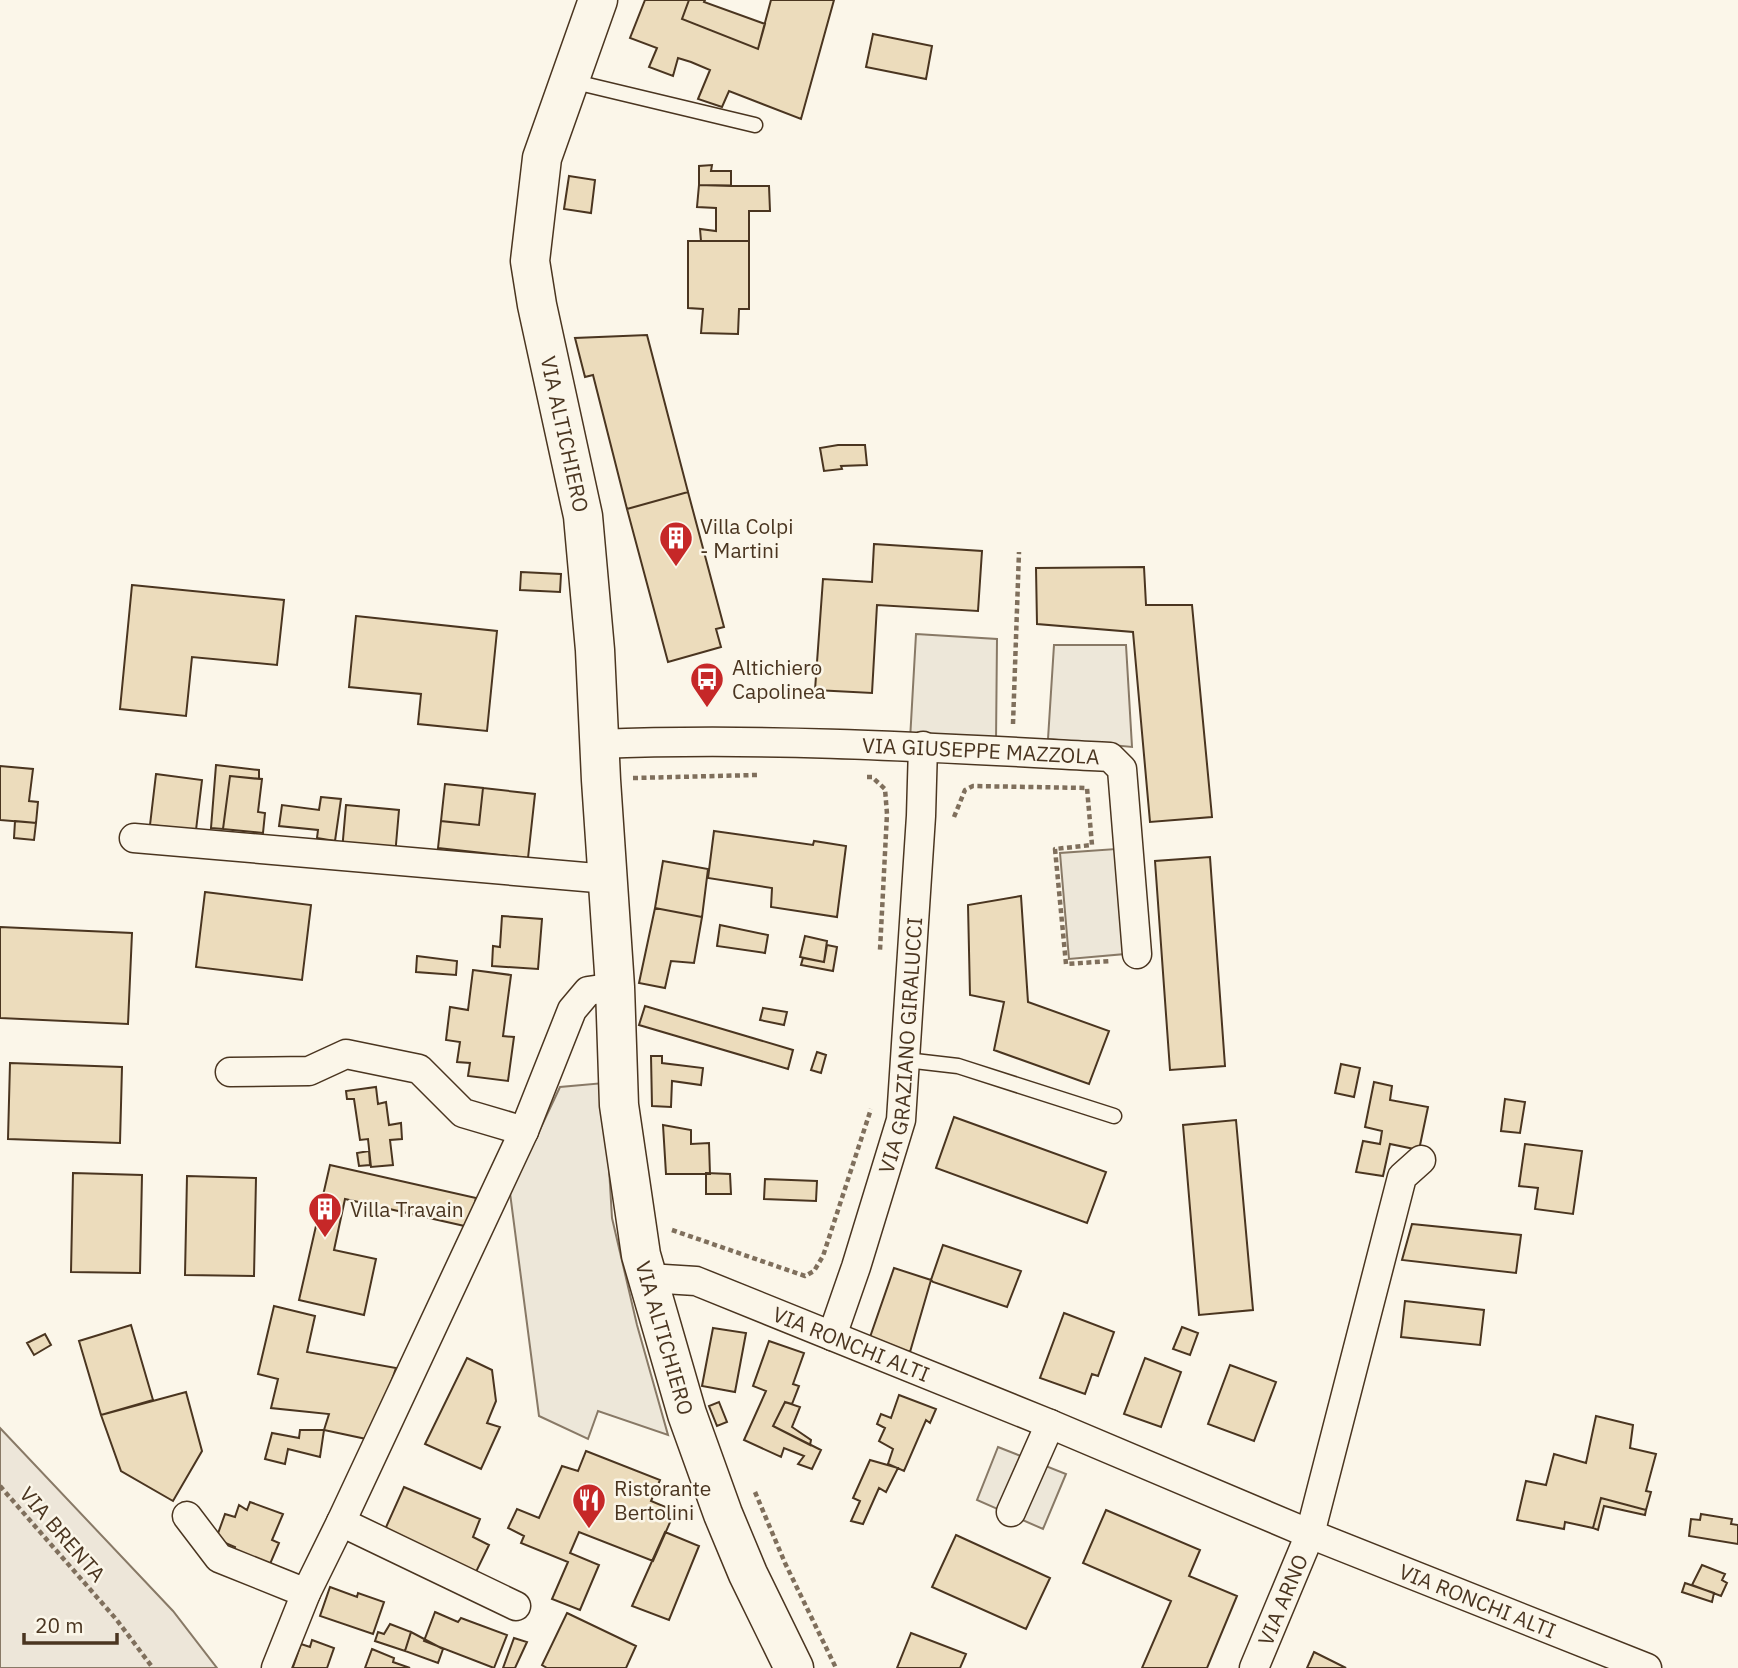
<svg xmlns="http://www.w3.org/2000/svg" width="1738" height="1668" font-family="'IBM Plex Sans',sans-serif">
  <rect width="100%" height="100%" fill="#fbf6e9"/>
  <path fill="#ede6d9" stroke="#887966" stroke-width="2" d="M0,1428L173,1611L217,1668H0Z"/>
  <path fill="#ede7d9" stroke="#887966" stroke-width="2" d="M916,634L997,639L996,742L910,740Z
    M1054,645H1126L1132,747L1048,739Z
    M1116,849L1125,954L1069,959L1060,853Z
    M604,1083L612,1218L637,1325L668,1435L598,1411L588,1439L539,1416L510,1193L560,1087Z
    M998,1447L1066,1474L1043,1529L977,1500Z"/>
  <path fill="#ecdcbc" stroke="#4a3520" stroke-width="2" d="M645,0H689L682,19L758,49L771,0H834L801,119L729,91L722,107L698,99L710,70L691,62L678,58L673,76L649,67L657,48L630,38Z
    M689,0H705L704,2L765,24L758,49L682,19Z
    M873,34L932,46L926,79L866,67Z
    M712,165L711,171H731V186L699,185V166Z
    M569,176L595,180L591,213L564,209Z
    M699,185L769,186L770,211H749V241H701L700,229L716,231V208L697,207Z
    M688,241H749V309H739L738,334L701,333L703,309L688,308Z
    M647,335L688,492L627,509L593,375L585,377L575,338Z
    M838,445H865L867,465L841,466L842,469L824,471L820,448Z
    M688,492L724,627L716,629L721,647L668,662L627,509Z
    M874,544L982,551L978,611L877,605L872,693L815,690L823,579L872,582Z
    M1144,567L1146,605H1192L1212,817L1150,822L1133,632L1037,624L1036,568Z
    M521,572L561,574L560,592L520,590Z
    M132,585L284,600L277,665L192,657L186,716L120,709Z
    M356,616L497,631L487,731L418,724L421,694L349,687Z
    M216,765L259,770V779L230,776L223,829L211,828Z
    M0,766L33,769L29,801L38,802L36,823L0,820Z
    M156,774L202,780L196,830L150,825Z
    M230,776L262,779L258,812L265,813L263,833L223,829Z
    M445,784L483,788L479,825L441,821Z
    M483,788L535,794L528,858L438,848L441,821L479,825Z
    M321,797L341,799L335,841L317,838L318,830L279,826L282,805L319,810Z
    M346,805L399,810L395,856L342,851Z
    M15,821L36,823L34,840L14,838Z
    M714,831L813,845L814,841L846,846L837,917L771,907L772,888L708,878Z
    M1210,857L1225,1066L1170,1070L1155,861Z
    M663,861L708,869L702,917L655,908Z
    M205,892L311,905L302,980L196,967Z
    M1021,896L1028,1002L1109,1031L1089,1084L994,1050L1004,1002L970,995L968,905Z
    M655,908L702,917L694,963L671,961L665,988L639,983Z
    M502,916L542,919L538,969L492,966L493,946L500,947Z
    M720,925L768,935L765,953L717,946Z
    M0,927L132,933L128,1024L0,1018Z
    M805,936L827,941L824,962L800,957Z
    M827,945L837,947L833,971L801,965L803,958L824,962Z
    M417,956L457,961L456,975L416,972Z
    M473,970L511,975L503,1036L514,1037L508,1081L468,1076L470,1063L457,1062L460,1042L446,1040L450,1007L468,1010Z
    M645,1006L793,1050L788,1069L639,1025Z
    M763,1008L787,1012L784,1025L760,1020Z
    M817,1052L826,1055L821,1073L811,1070Z
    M651,1056H662V1063L703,1068L701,1085L672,1081L671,1107L652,1106Z
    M10,1063L122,1067L120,1143L8,1139Z
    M1341,1064L1360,1068L1354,1097L1335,1093Z
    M1374,1082L1392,1086L1390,1100L1428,1107L1419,1150L1390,1144L1383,1176L1356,1172L1363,1141L1380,1144L1382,1131L1365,1127Z
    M376,1087L378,1104L386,1102L389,1125L401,1123L402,1139L390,1140L393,1165L371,1167L368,1139L360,1140L354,1099H347L346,1091Z
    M1505,1099L1525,1102L1520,1133L1501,1131Z
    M954,1117L1106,1172L1087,1223L936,1168Z
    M1236,1120L1253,1310L1199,1315L1183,1125Z
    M663,1125L691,1130V1144L709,1143L710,1174H666Z
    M1525,1144L1582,1151L1573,1214L1535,1209L1538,1188L1519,1186Z
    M369,1151L370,1165L359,1166L357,1153Z
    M330,1165L476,1198L469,1227L345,1199L334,1250L376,1259L364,1315L299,1300Z
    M73,1173L142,1175L140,1273L71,1272Z
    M706,1173L730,1174L731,1194H706Z
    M187,1176L256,1178L254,1276L185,1275Z
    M765,1179L817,1181L816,1201L764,1199Z
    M1412,1224L1521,1235L1516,1273L1402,1260Z
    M943,1245L1021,1271L1007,1307L933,1282L931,1280Z
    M894,1268L931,1280L910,1352L869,1340Z
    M1405,1301L1484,1310L1480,1345L1401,1337Z
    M274,1306L315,1316L307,1352L396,1368L371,1440L324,1430L329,1414L271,1408L278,1379L258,1374Z
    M1064,1313L1114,1332L1098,1376L1092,1374L1085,1394L1040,1378Z
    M131,1325L153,1400L101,1415L79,1341Z
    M1182,1327L1198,1333L1190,1355L1173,1349Z
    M713,1328L746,1333L735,1392L702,1386Z
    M45,1334L51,1345L34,1355L27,1343Z
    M769,1341L804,1353L793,1384L799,1386L792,1404L785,1402L773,1426L821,1450L812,1469L798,1464L804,1456L784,1448L781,1457L744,1440L766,1391L753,1386Z
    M467,1358L492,1370L496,1401L487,1423L500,1427L481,1469L425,1444Z
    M1145,1358L1181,1372L1161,1427L1124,1414Z
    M1230,1365L1276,1382L1254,1441L1208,1424Z
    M186,1392L202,1451L173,1501L121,1471L101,1415Z
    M899,1395L936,1409L930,1423L926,1420L904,1471L888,1464L893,1449L879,1441L885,1428L877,1424L881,1414L891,1418Z
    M719,1402L727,1422L717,1426L709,1406Z
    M785,1402L800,1407L792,1427L811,1440L810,1445L773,1426Z
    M1596,1416L1633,1425L1630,1448L1656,1454L1646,1491L1651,1492L1646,1510L1601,1498L1593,1528L1565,1522L1564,1529L1517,1520L1526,1481L1546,1485L1554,1454L1586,1463Z
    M300,1430H324L320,1457L288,1449L285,1464L265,1459L272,1433L299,1438Z
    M586,1451L660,1480L651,1501L675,1511L653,1561L579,1532L570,1553L599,1565L580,1610L552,1599L568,1562L521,1543L524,1536L508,1528L517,1509L539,1518L562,1466L578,1471Z
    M870,1460L898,1468L886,1492L879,1488L863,1524L851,1521L860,1501L853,1498Z
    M404,1487L480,1519L473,1537L489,1545L475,1574L383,1534Z
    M1601,1498L1646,1510L1645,1515L1604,1506L1598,1530L1593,1528Z
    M250,1502L283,1514L272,1540L279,1543L270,1564L234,1550L235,1547L216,1539L225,1514L235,1517L239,1505L247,1510Z
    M1106,1510L1200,1550L1189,1576L1237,1596L1207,1668H1142L1171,1601L1083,1563Z
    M1701,1514L1732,1519L1731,1524L1738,1525V1544L1689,1536L1691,1519L1700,1520Z
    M665,1532L699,1546L669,1620L632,1606Z
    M956,1535L1050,1578L1026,1629L932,1587Z
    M1702,1565L1725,1574L1722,1580L1727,1583L1721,1596L1692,1585Z
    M1685,1583L1714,1593L1712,1602L1682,1592Z
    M330,1587L357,1597L358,1593L384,1602L373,1634L320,1616Z
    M435,1612L458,1622L461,1618L507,1635L494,1668L424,1641Z
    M567,1613L636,1646L626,1668H547L542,1665Z
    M390,1624L411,1632L405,1651L375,1641L378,1632L384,1634Z
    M411,1632L443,1649L438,1663L405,1651Z
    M911,1633L966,1654L960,1668H897Z
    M514,1638L527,1642L515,1668H503Z
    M312,1640L334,1648L327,1668H288L289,1665L293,1667L301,1644L310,1647Z
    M372,1649L394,1658L393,1662L410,1668H365Z
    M1314,1652L1346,1668H1307Z"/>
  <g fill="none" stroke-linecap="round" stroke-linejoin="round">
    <g stroke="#4a3520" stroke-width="17">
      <path id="lane" d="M571,81L755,125
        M906,1060L958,1066L1114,1116"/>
    </g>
    <g stroke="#4a3520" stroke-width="31">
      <g id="street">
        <path id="s1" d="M599,744C769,737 941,748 1110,757L1122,769L1137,954"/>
        <path d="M134,838L608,879"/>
        <path d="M230,1072L309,1071L346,1054L419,1069L463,1113L524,1131"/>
        <path id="s2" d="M649,1283L664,1279L696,1281L1050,1424L1310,1534L1647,1668"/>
        <path id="s3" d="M832,1336L856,1267L901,1120L921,816L923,746"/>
        <path d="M1011,1512L1050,1424"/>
        <path d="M187,1516L219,1558L306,1593"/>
        <path d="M341,1522L516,1606"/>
        <path d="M276,1668L306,1593L341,1522L524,1131L572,1010L588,991L615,987"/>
        <path id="s4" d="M1254,1668L1310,1534L1402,1177L1421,1160"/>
      </g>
    </g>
    <g stroke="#4a3520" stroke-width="41">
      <g id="secondary">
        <path id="s5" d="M598,0L542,158L530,261L537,305L583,516L595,650L601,780L615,987L619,1105L641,1255L687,1414L723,1514L748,1574L794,1668"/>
      </g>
    </g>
    <path stroke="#7f6f5c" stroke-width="4.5" stroke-dasharray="5 3.5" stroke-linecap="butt" d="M1013,724L1019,552
      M867,777H872L885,789L887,814L880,950
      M633,778L757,775
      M954,817L965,790L973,786L1087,788L1092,845L1055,849L1066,964L1111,961
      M672,1230L805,1276L814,1271L823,1256L871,1109
      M0,1486L116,1619L153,1668
      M755,1492L785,1563L836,1668"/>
    <use href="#lane" stroke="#fbf6e9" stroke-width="14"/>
    <use href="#street" stroke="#fbf6e9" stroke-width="28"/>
    <use href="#secondary" stroke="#fbf6e9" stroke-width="38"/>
  </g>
  <defs>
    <g id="building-pin" transform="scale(1.75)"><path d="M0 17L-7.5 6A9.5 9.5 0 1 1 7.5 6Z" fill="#c62828" stroke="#fbf6e9"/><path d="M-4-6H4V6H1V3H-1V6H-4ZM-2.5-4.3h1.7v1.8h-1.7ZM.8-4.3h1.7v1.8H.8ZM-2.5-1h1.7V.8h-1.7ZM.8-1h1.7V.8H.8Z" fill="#fff"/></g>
    <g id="bus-pin" transform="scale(1.75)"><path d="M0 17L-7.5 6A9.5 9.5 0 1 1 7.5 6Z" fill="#c62828" stroke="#fbf6e9"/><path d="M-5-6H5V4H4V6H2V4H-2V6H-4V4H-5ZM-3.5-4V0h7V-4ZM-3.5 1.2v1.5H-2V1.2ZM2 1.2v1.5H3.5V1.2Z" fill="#fff"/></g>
    <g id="restaurant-pin" transform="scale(1.75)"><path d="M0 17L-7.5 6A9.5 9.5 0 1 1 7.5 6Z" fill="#c62828" stroke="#fbf6e9"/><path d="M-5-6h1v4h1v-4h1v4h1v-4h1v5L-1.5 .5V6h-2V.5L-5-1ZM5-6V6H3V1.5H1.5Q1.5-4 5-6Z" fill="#fff"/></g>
  </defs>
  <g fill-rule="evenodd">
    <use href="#building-pin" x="676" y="538"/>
    <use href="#bus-pin" x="707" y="679"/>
    <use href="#building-pin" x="325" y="1209"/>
    <use href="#restaurant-pin" x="589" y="1500"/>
  </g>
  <g text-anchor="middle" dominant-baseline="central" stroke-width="5" stroke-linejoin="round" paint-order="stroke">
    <g font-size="21" fill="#4a3520" stroke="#fbf6e9">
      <text stroke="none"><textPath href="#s5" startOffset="448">VIA ALTICHIERO</textPath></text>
      <text stroke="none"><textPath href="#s1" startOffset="382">VIA GIUSEPPE MAZZOLA</textPath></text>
      <text stroke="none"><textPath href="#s3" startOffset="301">VIA GRAZIANO GIRALUCCI</textPath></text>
      <text stroke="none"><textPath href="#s5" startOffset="1360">VIA ALTICHIERO</textPath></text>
      <text stroke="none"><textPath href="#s2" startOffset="215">VIA RONCHI ALTI</textPath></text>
      <text transform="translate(63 1534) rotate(49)">VIA BRENTA</text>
      <text stroke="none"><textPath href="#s4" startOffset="74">VIA ARNO</textPath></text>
      <text stroke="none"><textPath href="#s2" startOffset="892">VIA RONCHI ALTI</textPath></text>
    </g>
    <g font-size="21" fill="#4a3520" stroke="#fbf6e9" text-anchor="start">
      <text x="700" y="526">Villa Colpi<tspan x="700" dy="24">- Martini</tspan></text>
      <text x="732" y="667">Altichiero<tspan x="732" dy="24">Capolinea</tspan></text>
      <text x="350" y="1209">Villa Travain</text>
      <text x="614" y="1488">Ristorante<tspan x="614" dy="24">Bertolini</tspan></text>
    </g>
  </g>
  <path d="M24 1633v10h93v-10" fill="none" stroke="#4a3520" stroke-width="3.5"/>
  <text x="35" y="1633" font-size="21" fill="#4a3520" stroke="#fbf6e9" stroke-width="5" paint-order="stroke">20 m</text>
</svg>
